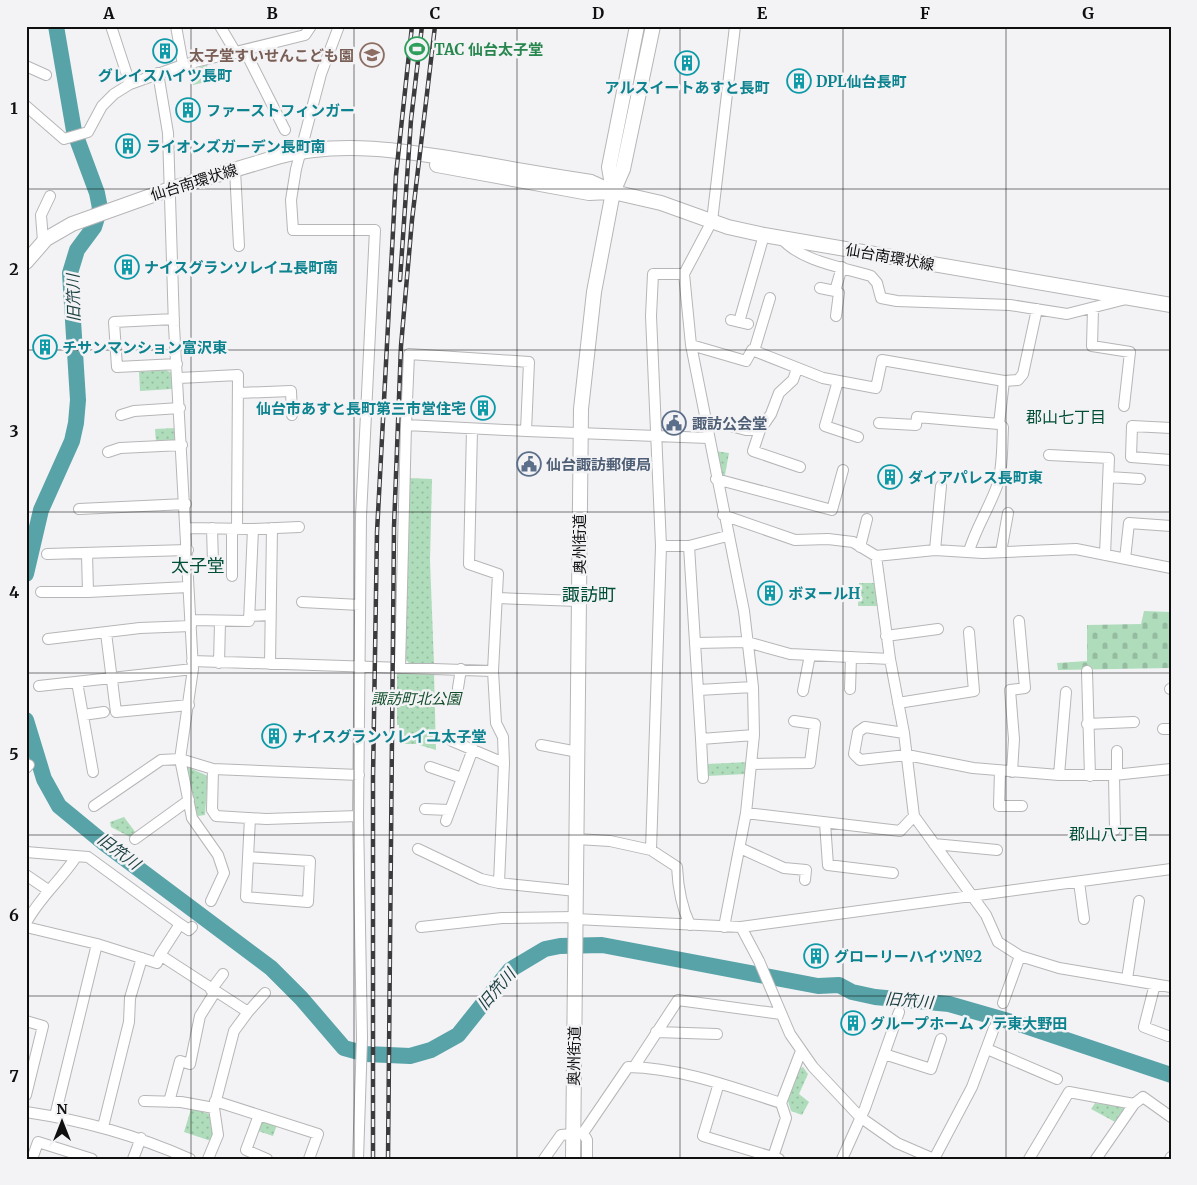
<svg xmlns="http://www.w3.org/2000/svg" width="1197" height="1185" font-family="Merriweather,'Noto Sans JP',serif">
  <defs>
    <pattern id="cemetery-stones" width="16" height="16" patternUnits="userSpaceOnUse" patternTransform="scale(1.25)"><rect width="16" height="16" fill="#afddbb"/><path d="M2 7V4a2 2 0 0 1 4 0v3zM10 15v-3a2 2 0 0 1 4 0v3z" fill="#95bca0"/></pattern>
    <pattern id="park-dots" width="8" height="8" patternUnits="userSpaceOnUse" patternTransform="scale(1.25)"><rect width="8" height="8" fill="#afddbb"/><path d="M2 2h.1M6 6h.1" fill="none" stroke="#95bca0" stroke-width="1.8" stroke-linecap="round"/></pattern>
  </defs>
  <rect width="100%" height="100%" fill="#f3f3f6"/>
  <path fill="url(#cemetery-stones)" d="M1144,611L1171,612V668L1058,670L1057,663L1087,661V625L1141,624Z"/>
  <path fill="url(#park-dots)" d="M207,65L210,81L193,85L189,70Z
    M166,370L172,373V389L140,391L139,372Z
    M175,428L177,437L172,442H156L155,429Z
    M715,451L729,453L725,475H720Z
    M408,478L432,479L430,560L434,664H410L405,659Z
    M859,583H875L877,606H858Z
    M397,672H434L436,750L416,744H400L399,725H397Z
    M749,762L746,774L707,776V764Z
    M187,767L208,776L205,815L198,816L194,811L185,770Z
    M124,817L136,833L132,838L111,827L110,822Z
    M803,1067L808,1074L799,1094L809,1102L802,1115L791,1111L787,1098L798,1069Z
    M1095,1103L1125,1107L1127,1110L1117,1123L1091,1109Z
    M191,1109L210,1114L214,1133L211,1141L184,1132Z
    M266,1121L277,1125L273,1136L258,1131L261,1123Z"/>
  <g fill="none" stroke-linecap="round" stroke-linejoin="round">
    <path stroke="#58a3a8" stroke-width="16" d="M26,574L41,510L72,441L76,423L78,400L70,273L77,250L94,227L100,208L97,193L74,131L56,26
      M26,720L44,779L59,806L104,843L271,968L301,998L344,1048L366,1054L410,1056L431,1050L458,1035L510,970L545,949L560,946L602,945L818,986L839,985L852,992L875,997L949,1004L1022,1025L1171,1075"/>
    <g stroke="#b6b6b8" stroke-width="12">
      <path id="minor" d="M111,26L130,84
        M176,26L183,65
        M220,26L236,53
        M339,26L321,74L296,169L291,200L293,230H375L361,516L358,816L362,1038L358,1159
        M245,51L285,130
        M26,66L46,75
        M158,73L168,133L174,326L193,669L180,759L213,769L212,810L216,816L266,819L358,816
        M26,106L64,139L88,132L102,106L114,94L130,84L183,65L305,35L311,26
        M235,170L239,246
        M781,238C802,262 842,267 871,276L877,283L881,298L897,301L1010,305L1067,314L1126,299
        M43,241L41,215L50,196
        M684,274H653L651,316L661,546H689L727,536
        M820,288L835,291
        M1093,309L1092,346L1130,352L1124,406
        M836,316L839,293L835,291L842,267
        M174,319L114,322L117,367L177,364
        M731,320L748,324
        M739,322L764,235
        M691,345L746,361L752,350L823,378L876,388L882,360L1004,381
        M754,351L770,298
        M179,378L238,375L237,529
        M838,381L825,426L858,437
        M238,393L291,391L292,415
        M121,415L134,411L180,408
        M704,419L746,430H760L771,414L779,393L793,380L797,369
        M879,423L916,425L917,417L999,424
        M1171,428L1132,426L1131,457L1171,460
        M472,429L469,564L498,574L493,671L496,723L503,737L504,763L499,883L576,891
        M760,430L753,451L800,467
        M526,431L406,425L409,354L529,362L526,431L708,438
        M108,452L120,448L182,445
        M1049,455L1109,458L1105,555
        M1109,477L1140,479
        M716,479L832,510L843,470
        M79,509L186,504
        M723,515L795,540L828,539L853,542L876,556L890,659
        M186,528L253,529L299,527
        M212,528L213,563
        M232,529V576
        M689,546L701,739L754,735
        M860,547L867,519
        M935,550L941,486
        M969,551C976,528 989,508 997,486C1003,467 1002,446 1003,427L999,424L1004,381L1018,380L1023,374L1037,309
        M1001,552L1008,513
        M47,554L188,550
        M87,554L88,592
        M876,556L935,550L983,553L1076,549L1171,568
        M1125,559L1129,523L1171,526
        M41,592H88L188,587
        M497,598L579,601
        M302,602L360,605
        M250,616L270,615
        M191,620L249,621L253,529
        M106,633L116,712L189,705
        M886,636L938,629
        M48,639L140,628L191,626
        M695,643L747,642L790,654L890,659L904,733L914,816L986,915L998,942L1020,956L1059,968L1171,987
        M192,661L493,671
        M219,663L220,622
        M270,664L272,528
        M400,668L406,425
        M1087,671L1090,776
        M77,682L93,772
        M39,686L193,669
        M458,688L461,669
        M850,689L851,657
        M1170,689H1171
        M698,690L753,687
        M803,691L810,655
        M898,703L974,691L969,632
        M83,715L104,712
        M1087,724L1134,722
        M1163,729H1171
        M904,733L865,727L858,732L854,754L860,760L907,755L973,768L1059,775H1114L1171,769
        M701,739L703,778
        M452,741L504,763
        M541,745L578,752
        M1117,751V774
        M751,764L810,763L815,724L794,721
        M430,767L462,778
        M26,768L29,765
        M213,769L359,775
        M1000,771L999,806H1022
        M1012,772L1014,739L1010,690L1025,688L1019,621
        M1059,775L1066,692
        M1114,775L1115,830
        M94,806L161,760L180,759L192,818L218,855L224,873L211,901
        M425,809L449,810
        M746,813L900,831L914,816
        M446,821L473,749
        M825,823L828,865L893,873
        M135,839L189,800
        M577,839L610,841L651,850L677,867C678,888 681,906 690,925
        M934,844L997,850
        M740,848L784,868L806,870L805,880
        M418,849L481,879L499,883
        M651,850L661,546
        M26,852L88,857L180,924L160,955L248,1012L234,1031L214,1108L218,1135L208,1159
        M248,857L310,861L308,902L246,897L250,818
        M26,875L48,890
        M1079,882L1084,919
        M575,919L741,927L1171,869
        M26,923C39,898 61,880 76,857
        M180,924L189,930L192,927
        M26,927L97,944L157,963L160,955
        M421,927L502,918L576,917
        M724,927L746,813L754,735L753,687L744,611L691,345L684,274L712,221L735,26
        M741,927L759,961L790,1034L813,1067L860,1117L897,1143L934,1159
        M1127,979L1139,901
        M1155,984L1144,1027L1168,1036
        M211,990L223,974
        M1003,1003L1020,956
        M248,1012L265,993
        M26,1021L43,1026L26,1095
        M656,1032L717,1034
        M987,1049L1057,1079
        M884,1054L931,1069L941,1039
        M634,1067L678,1000L781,1014
        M719,1083L703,1136L779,1159
        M144,1101L181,1102L214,1108
        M215,1101L318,1134L309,1159
        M169,1102L180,1061L190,1064L200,1016L215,992
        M1134,1104L1143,1097L1171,1117
        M26,1112C86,1121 135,1135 190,1159
        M259,1115L246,1150L267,1159
        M55,1116L97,944
        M103,1127L129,1022L130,998L142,958
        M583,1133L587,1140V1159
        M773,1157L786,1118L781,1103
        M32,1159L38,1142L92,1159
        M133,1159L141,1138
        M544,1159L561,1135L583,1133L628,1067C681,1068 731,1087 781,1103L801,1051
        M842,1159L865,1108L899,1012
        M934,1159L972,1087L994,1028
        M1029,1159L1069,1092L1134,1104L1096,1159
        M1170,1159L1171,1157"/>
    </g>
    <g stroke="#b6b6b8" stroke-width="16">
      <path id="major" d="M437,165L589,193L610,192
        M613,191L609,167L637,26
        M26,262L46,239L72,224L170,189L277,157C343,139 412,152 478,163C516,170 553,176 591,182L613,192L661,203L728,227L764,235L1171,305
        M573,1159L581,409L594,292L613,192L623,169L653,26"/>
    </g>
    <use href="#minor" stroke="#fff" stroke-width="10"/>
    <use href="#major" stroke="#fff" stroke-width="14"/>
    <g stroke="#3b3b3d" stroke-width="4.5">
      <path id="rail" d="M400,280L411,120L422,26
        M373,1159V778L377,532L396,175L412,26
        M388,1159L394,527L401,346L412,220L435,26"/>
    </g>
    <use href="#rail" stroke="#f3f3f6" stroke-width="2.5" stroke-dasharray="8" stroke-linecap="butt"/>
  </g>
  <path fill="none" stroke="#0f0f10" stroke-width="1" stroke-opacity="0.55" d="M191,26V1159M354,26V1159M517,26V1159M680,26V1159M843,26V1159M1006,26V1159M26,189H1171M26,350H1171M26,512H1171M26,673H1171M26,835H1171M26,996H1171"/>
  <defs>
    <g id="stadium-ring" transform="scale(1.25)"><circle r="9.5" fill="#f3f3f6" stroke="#2e9e5b" stroke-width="1.5"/><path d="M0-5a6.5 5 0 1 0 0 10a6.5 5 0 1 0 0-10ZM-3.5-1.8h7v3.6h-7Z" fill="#2e9e5b"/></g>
    <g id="building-ring" transform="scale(1.25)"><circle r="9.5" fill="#f3f3f6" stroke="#0f9aa8" stroke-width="1.5"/><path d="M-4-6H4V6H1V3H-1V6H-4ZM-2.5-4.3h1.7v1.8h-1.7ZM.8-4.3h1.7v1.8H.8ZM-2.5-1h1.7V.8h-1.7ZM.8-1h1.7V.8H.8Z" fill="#0f9aa8"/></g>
    <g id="school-ring" transform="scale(1.25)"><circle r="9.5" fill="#f3f3f6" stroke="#8d6e63" stroke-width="1.5"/><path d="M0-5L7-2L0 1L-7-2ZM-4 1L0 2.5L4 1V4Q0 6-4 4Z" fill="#8d6e63"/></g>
    <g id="civic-ring" transform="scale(1.25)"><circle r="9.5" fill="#f3f3f6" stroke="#5c6f8a" stroke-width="1.5"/><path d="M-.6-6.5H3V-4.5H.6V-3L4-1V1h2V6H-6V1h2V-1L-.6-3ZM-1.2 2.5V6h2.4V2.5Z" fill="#5c6f8a"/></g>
  </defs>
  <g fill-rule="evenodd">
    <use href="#stadium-ring" x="417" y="49"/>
    <use href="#building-ring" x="165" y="51"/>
    <use href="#school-ring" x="372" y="55"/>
    <use href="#building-ring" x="687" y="63"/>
    <use href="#building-ring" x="799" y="81"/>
    <use href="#building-ring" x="188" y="110"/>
    <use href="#building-ring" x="128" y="146"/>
    <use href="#building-ring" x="127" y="267"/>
    <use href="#building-ring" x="45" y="347"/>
    <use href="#building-ring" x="483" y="408"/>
    <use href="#civic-ring" x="674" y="423"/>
    <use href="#civic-ring" x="529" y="464"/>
    <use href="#building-ring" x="890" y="477"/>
    <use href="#building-ring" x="770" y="593"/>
    <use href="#building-ring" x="274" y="736"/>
    <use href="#building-ring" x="816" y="956"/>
    <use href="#building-ring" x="853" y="1023"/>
  </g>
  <g text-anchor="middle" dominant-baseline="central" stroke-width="5" stroke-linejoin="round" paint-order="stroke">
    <g font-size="15" font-weight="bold" fill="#27864d" stroke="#f3f3f6" text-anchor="start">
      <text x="434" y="49">TAC 仙台太子堂</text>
    </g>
    <g font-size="15" font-weight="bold" fill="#785e54" stroke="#f3f3f6" text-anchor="end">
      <text x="354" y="55">太子堂すいせんこども園</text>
    </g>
    <g font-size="15" font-weight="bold" fill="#0d838f" stroke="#f3f3f6" text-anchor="start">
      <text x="165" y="75" text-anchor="middle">グレイスハイツ長町</text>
      <text x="816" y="81">DPL仙台長町</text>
      <text x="687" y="87" text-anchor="middle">アルスイートあすと長町</text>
      <text x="206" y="110">ファーストフィンガー</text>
      <text x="146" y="146">ライオンズガーデン長町南</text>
      <text x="144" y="267">ナイスグランソレイユ長町南</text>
      <text x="62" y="347">チサンマンション富沢東</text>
      <text x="466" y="408" text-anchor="end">仙台市あすと長町第三市営住宅</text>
      <text x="908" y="477">ダイアパレス長町東</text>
      <text x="788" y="593">ボヌールH</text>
      <text x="292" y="736">ナイスグランソレイユ太子堂</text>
      <text x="834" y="956">グローリーハイツ№2</text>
      <text x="870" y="1023">グループホーム ノテ東大野田</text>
    </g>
    <g font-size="15" fill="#0f0f10" stroke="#f3f3f6">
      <text transform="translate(194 182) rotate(-17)">仙台南環状線</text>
      <text transform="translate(890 257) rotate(10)">仙台南環状線</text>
      <text transform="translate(579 544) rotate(-90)">奥州街道</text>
      <text transform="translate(574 1056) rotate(-89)">奥州街道</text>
    </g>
    <g font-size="15" font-weight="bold" fill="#4e5e75" stroke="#f3f3f6" text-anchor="start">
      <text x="692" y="423">諏訪公会堂</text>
      <text x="546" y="464">仙台諏訪郵便局</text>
    </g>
    <g font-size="15" font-style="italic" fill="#124d2a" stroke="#f3f3f6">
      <text x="416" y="698">諏訪町北公園</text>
    </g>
    <g font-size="16" font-style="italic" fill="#193e40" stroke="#f3f3f6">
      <text transform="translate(73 298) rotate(-91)">旧笊川</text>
      <text transform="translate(119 851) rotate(37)">旧笊川</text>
      <text transform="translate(496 989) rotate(-49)">旧笊川</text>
      <text transform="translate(909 1000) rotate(5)">旧笊川</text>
    </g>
    <g font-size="16" fill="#004e36" stroke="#f3f3f6">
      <text x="1066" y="417">郡山七丁目</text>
      <text x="1109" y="834">郡山八丁目</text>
    </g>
    <g font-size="18" fill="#004e36" stroke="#f3f3f6">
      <text x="198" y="565">太子堂</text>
      <text x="589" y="594">諏訪町</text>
    </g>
  </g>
  <rect width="1197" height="1185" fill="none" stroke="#f3f3f6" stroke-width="55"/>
  <g transform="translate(62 1122)" stroke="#f3f3f6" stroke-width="4" paint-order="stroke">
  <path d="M0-4L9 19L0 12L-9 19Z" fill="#0f0f10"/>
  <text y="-8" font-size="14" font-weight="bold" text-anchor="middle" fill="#0f0f10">N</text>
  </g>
  <rect x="28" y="28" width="1142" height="1130" fill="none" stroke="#0f0f10" stroke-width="2"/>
  <g font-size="16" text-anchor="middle" font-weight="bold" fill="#0f0f10">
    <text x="109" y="19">A</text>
    <text x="272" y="19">B</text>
    <text x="435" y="19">C</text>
    <text x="598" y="19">D</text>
    <text x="762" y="19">E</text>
    <text x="925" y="19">F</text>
    <text x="1088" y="19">G</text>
    <text x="14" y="114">1</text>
    <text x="14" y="275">2</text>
    <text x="14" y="437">3</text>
    <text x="14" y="598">4</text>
    <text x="14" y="760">5</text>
    <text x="14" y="921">6</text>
    <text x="14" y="1082">7</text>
  </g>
</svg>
